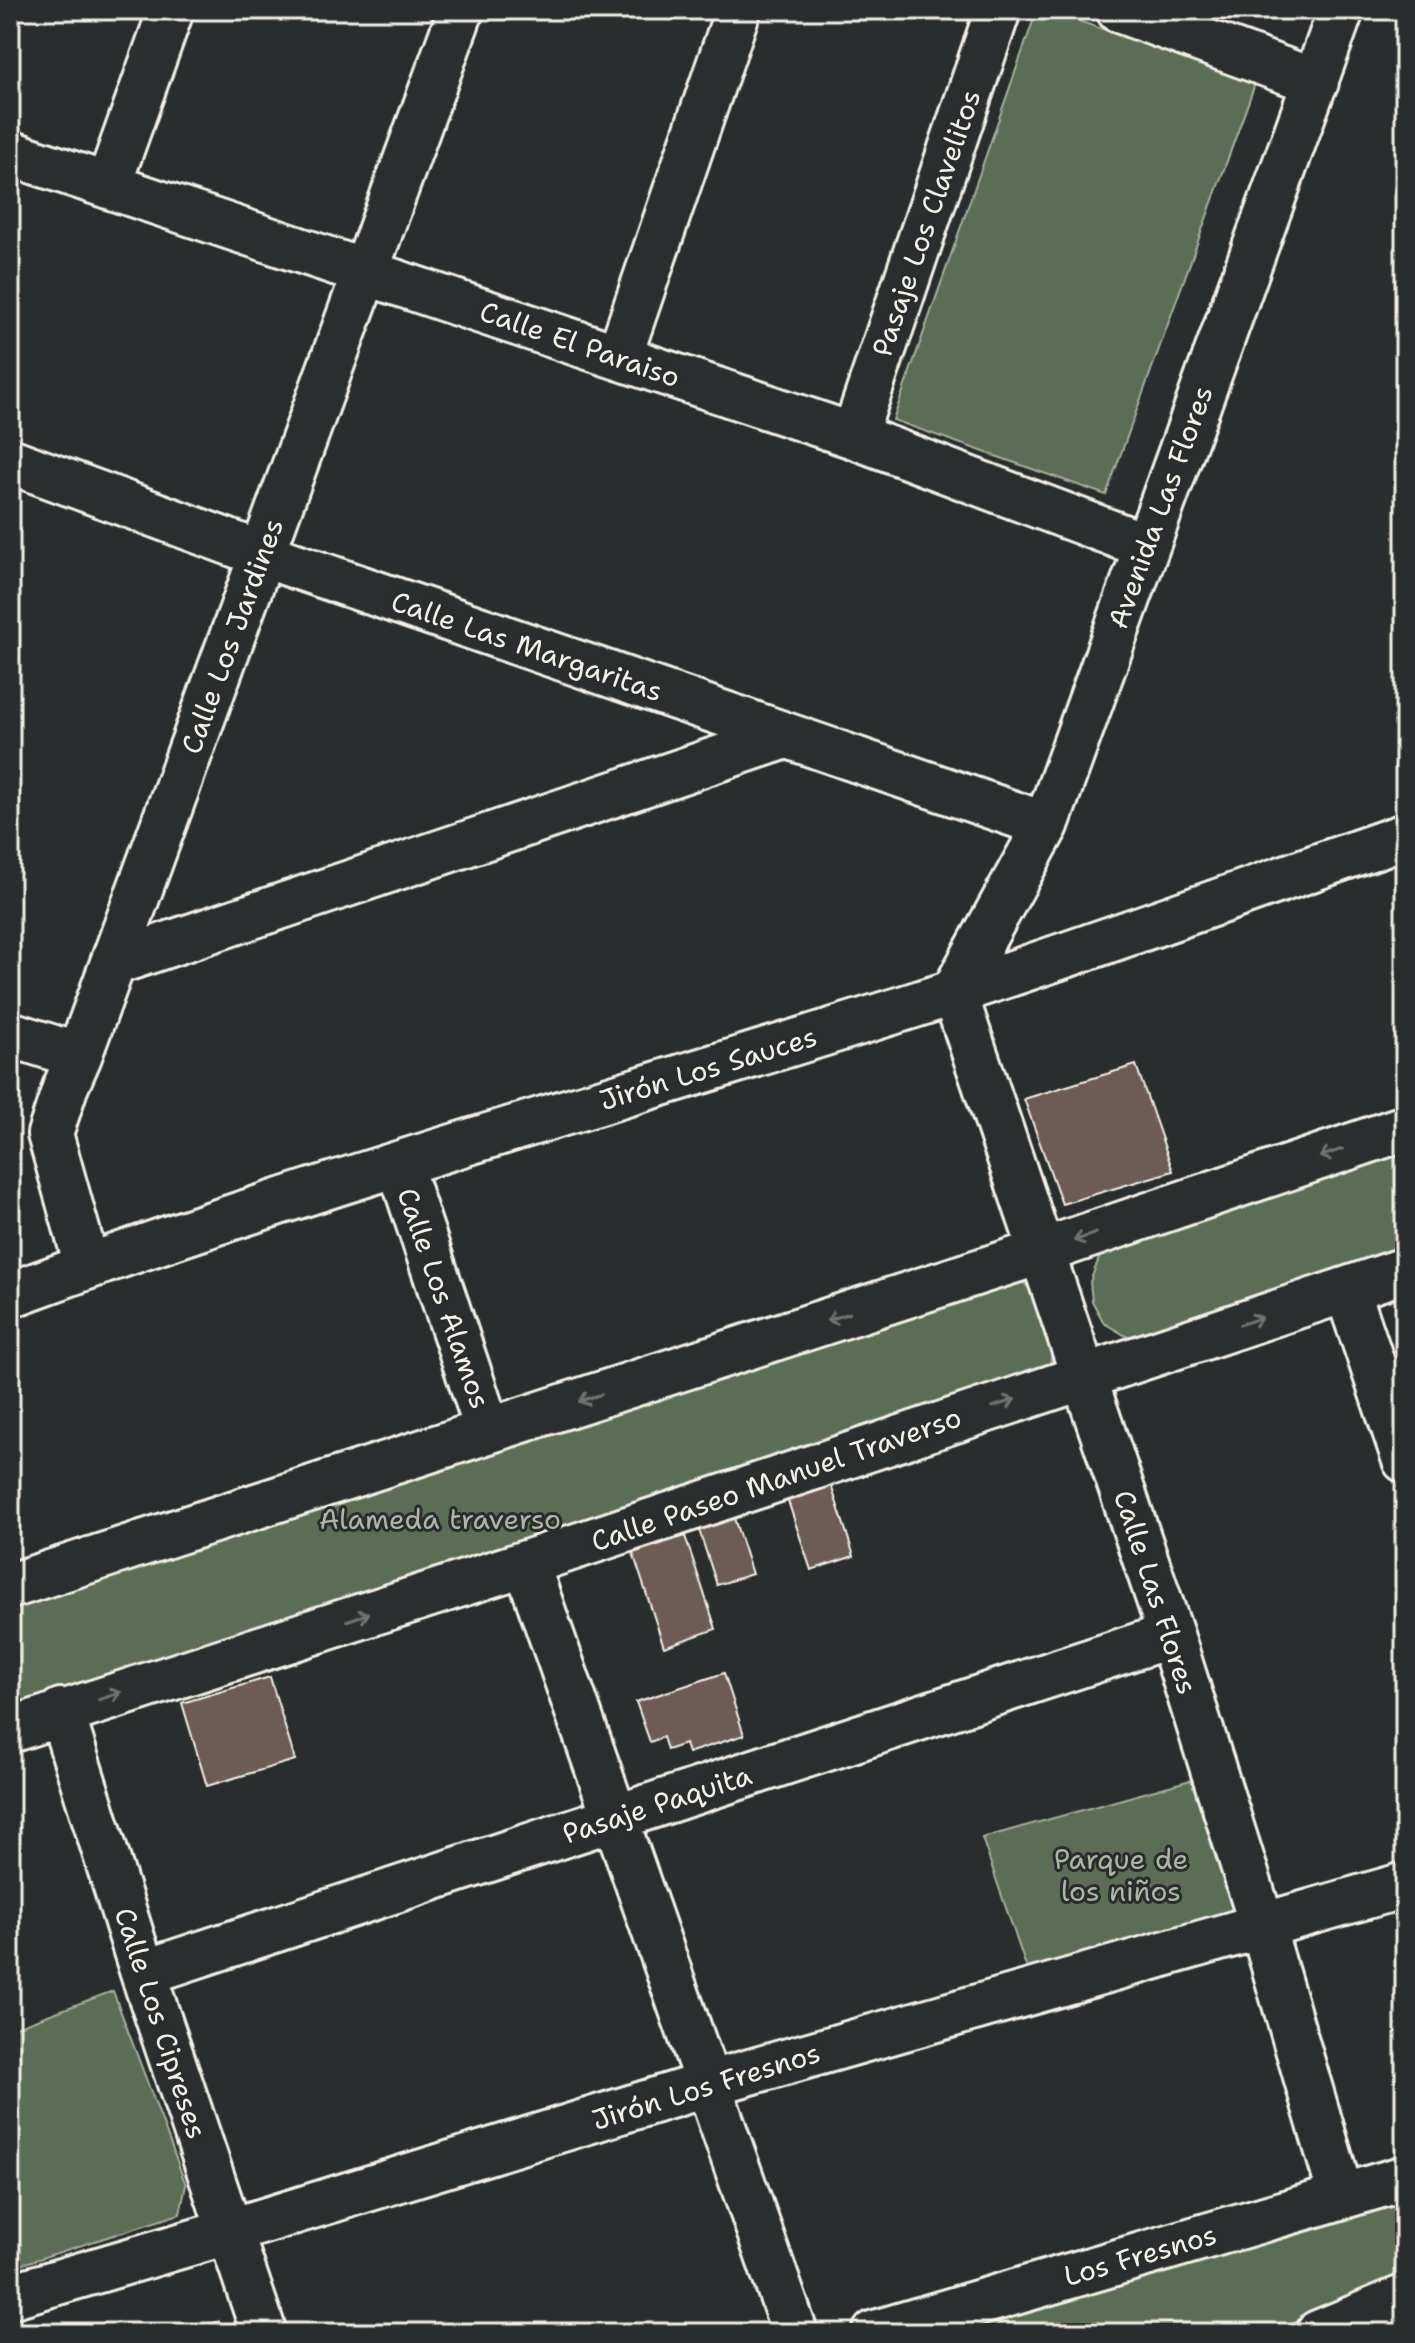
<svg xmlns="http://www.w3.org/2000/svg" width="1415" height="2343" font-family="'Shantell Sans',sans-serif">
  <rect width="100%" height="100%" fill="#2a2d2e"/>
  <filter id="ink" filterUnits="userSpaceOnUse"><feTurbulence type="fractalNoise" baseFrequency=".0125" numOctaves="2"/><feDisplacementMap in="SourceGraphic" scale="16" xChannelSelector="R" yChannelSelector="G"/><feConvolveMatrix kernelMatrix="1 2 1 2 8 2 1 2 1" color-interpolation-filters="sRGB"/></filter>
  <g filter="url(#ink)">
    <path fill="#5c6d56" stroke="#a8af9f" stroke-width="2" d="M1037,10H1046L1256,81L1106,495L893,420Z
      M1405,1141V1250L1150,1335L1126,1336L1104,1323L1092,1301L1090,1282L1101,1253Z
      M1005,1278L1023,1282L1038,1298L1054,1341L1050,1365L1044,1376L10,1715V1601Z
      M1198,1778L1245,1916L1030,1978L982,1838Z
      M113,1991L186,2185L180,2214L10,2268V2029Z
      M1405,2200V2278L1266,2333H947Z"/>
    <path fill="#6d5c55" stroke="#f4f1e8" stroke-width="2" d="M1136,1065L1173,1171L1062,1204L1024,1099Z
      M831,1485L854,1556L811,1570L787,1498Z
      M734,1518L752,1574L717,1585L699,1530Z
      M685,1536L716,1629L664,1647L633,1553Z
      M724,1673L744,1735L688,1753L685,1744L667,1750L663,1737L650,1742L636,1702Z
      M270,1677L295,1760L207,1786L182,1703Z
      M219,2321L222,2333H180Z"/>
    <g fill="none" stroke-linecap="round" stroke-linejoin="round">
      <g stroke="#f4f1e8" stroke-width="50">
        <path id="minor" d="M1119,10L1316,82
          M1341,10L1046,825L954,992L1171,1635L1262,1925L1341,2196
          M10,153L854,436L1146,546
          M108,186L171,10
          M619,357L738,10
          M854,436L998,10
          M10,461L261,554L1046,825
          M113,963L786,736
          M10,1034L79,1056
          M399,1164L488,1431
          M87,1266L50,1134L65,1088L79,1056L461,10
          M1347,1290L1405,1460
          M10,1295C319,1180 638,1094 952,993C1104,944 1254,888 1405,836
          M526,1563L795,2333
          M10,1586L1040,1252L1405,1128
          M61,1711L143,1973L264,2333
          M10,1730L526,1563L1405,1270
          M143,1973L1171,1635
          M10,2296L231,2231L708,2084L1405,1885
          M875,2333L1405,2178
          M1318,2333L1405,2297"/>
      </g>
      <use href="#minor" stroke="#2a2d2e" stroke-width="44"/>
    </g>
    <defs><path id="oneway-shaft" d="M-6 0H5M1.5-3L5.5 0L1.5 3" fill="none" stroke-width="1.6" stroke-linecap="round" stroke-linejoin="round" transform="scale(2)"/></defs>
    <g stroke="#71726f">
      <use href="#oneway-shaft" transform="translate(1331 1153) rotate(161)"/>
      <use href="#oneway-shaft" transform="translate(1085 1237) rotate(161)"/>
      <use href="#oneway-shaft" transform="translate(838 1317) rotate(162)"/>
      <use href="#oneway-shaft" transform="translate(1251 1321) rotate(-18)"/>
      <use href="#oneway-shaft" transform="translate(590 1398) rotate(162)"/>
      <use href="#oneway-shaft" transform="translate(1004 1403) rotate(-19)"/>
      <use href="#oneway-shaft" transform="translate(358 1617) rotate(-18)"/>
      <use href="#oneway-shaft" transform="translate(110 1696) rotate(-18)"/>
    </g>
  </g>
  <g text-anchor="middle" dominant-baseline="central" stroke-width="6" stroke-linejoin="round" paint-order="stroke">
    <g font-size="28" fill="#f4f1e8" stroke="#2a2d2e">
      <text transform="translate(926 223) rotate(-71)">Pasaje Los Clavelitos</text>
      <text transform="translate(580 344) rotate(19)">Calle El Paraiso</text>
      <text transform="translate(1160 507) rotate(-70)">Avenida Las Flores</text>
      <text transform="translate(232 636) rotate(-70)">Calle Los Jardines</text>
      <text transform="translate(527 646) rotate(19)">Calle Las Margaritas</text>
      <text transform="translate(708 1068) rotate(-17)">Jirón Los Sauces</text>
      <text transform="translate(444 1298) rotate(71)">Calle Los Alamos</text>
      <text transform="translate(776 1479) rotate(-19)">Calle Paseo Manuel Traverso</text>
      <text transform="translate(1156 1592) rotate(72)">Calle Las Flores</text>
      <text transform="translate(657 1804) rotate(-18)">Pasaje Paquita</text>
      <text transform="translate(161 2023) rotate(72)">Calle Los Cipreses</text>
      <text transform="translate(706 2086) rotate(-17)">Jirón Los Fresnos</text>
      <text transform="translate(1140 2255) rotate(-16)">Los Fresnos</text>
    </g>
    <g font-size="28" fill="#b0b6a6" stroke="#2a2d2e">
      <text x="440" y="1519">Alameda traverso</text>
      <text x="1121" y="1859">Parque de<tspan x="1121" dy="32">los niños</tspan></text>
    </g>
  </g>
  <rect width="1415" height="2343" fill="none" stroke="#2a2d2e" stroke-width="40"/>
  <rect x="20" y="20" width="1375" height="2303" fill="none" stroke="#f4f1e8" stroke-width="3" filter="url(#ink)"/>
</svg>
